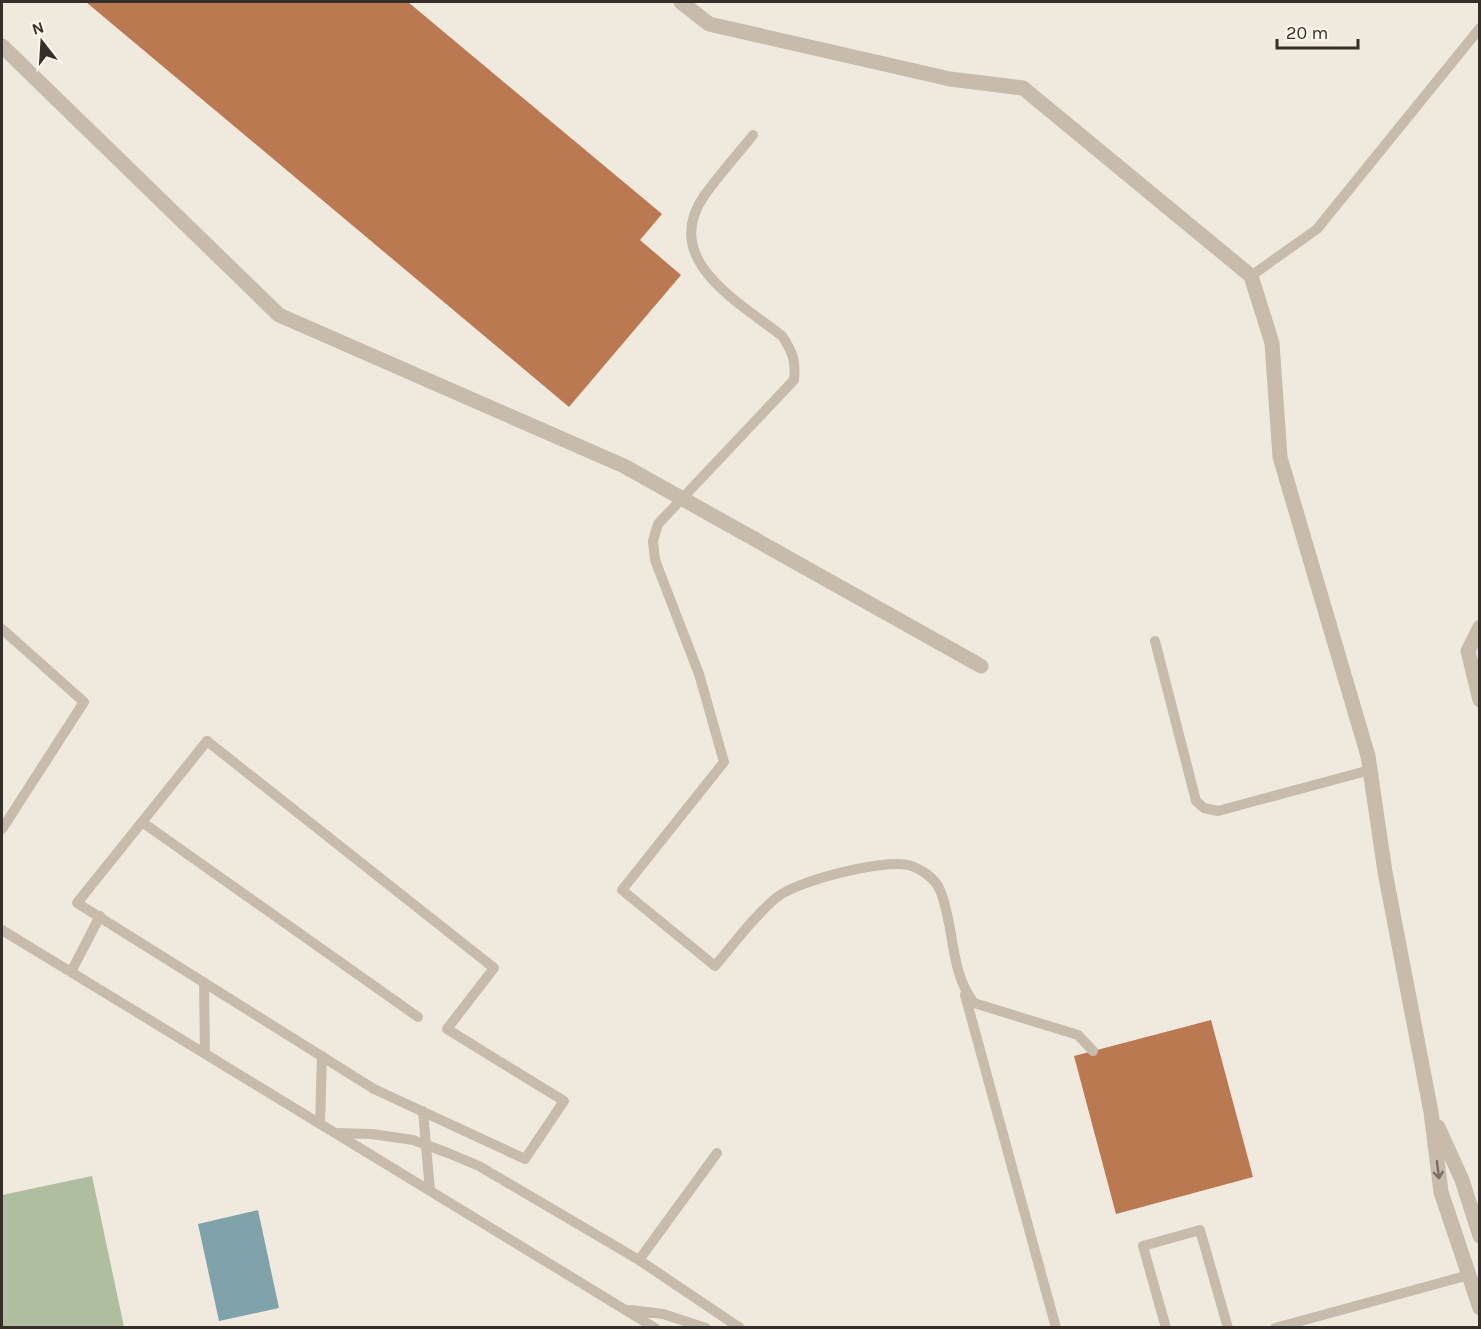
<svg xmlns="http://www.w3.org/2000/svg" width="1481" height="1329" font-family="Karla,sans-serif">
  <rect width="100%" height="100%" fill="#f0eade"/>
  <path fill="#afbe9f" d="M92,1176L124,1327H2V1195Z"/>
  <path fill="#80a3ab" d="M258,1210L279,1308L219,1321L198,1224Z"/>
  <path fill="#bb7951" d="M86,2H408L662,214L640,240L681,275L569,407Z
    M1211,1020L1253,1177L1116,1214L1074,1056Z"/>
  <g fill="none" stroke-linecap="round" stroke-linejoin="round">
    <path stroke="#c7bcab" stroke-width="10" d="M753,135C737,155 719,175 704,196C660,260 739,302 782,336C793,352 796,362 794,380L658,524L653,541L655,560L699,674L724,762L622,890L715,966C734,944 753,917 776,898C795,881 883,859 908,865C920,868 935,878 940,890C955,926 949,971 974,1003L1078,1035L1093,1051
      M1251,276L1317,229L1480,28
      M2,629L84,702L2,829
      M1155,641L1196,801L1204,808L1218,811L1370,770
      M207,741L494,968L447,1029L564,1101L525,1159L374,1089L77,903Z
      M142,822L418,1017
      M2,930L655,1328
      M71,972L100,916
      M204,982L205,1054
      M965,995L1056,1328
      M423,1111L430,1191
      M320,1124L322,1056
      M337,1133L372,1134L413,1140L448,1153L479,1166L639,1260
      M717,1153L639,1260L740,1328
      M630,1310L663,1314L706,1328
      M1166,1328L1143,1246L1200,1230L1228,1328
      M1275,1328L1469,1275"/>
    <path stroke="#c7bcab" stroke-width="15" d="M681,2L709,24L950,79L1023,88L1251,276L1272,343L1280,457L1368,756L1385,872L1431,1112L1441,1192L1480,1308
      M2,46L279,315L624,466L981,666
      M1480,627L1468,651L1480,700
      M1438,1127L1462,1180L1480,1236"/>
  </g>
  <defs><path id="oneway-shaft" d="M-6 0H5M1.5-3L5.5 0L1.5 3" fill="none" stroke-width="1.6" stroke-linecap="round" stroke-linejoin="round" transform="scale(1.5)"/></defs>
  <use stroke="#776e64" href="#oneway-shaft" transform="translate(1438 1170) rotate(83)"/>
  <rect width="1481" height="1329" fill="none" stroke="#362f29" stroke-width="6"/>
  <g transform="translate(42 42) rotate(343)" stroke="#f8f4ea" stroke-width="4.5" paint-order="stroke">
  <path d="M0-4.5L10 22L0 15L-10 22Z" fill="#362f29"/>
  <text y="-9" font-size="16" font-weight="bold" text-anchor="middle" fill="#362f29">N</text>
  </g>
  <path d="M1277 39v9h81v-9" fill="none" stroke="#362f29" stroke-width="3"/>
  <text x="1286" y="39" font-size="18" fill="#362f29" stroke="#f8f4ea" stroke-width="4.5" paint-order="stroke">20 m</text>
</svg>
